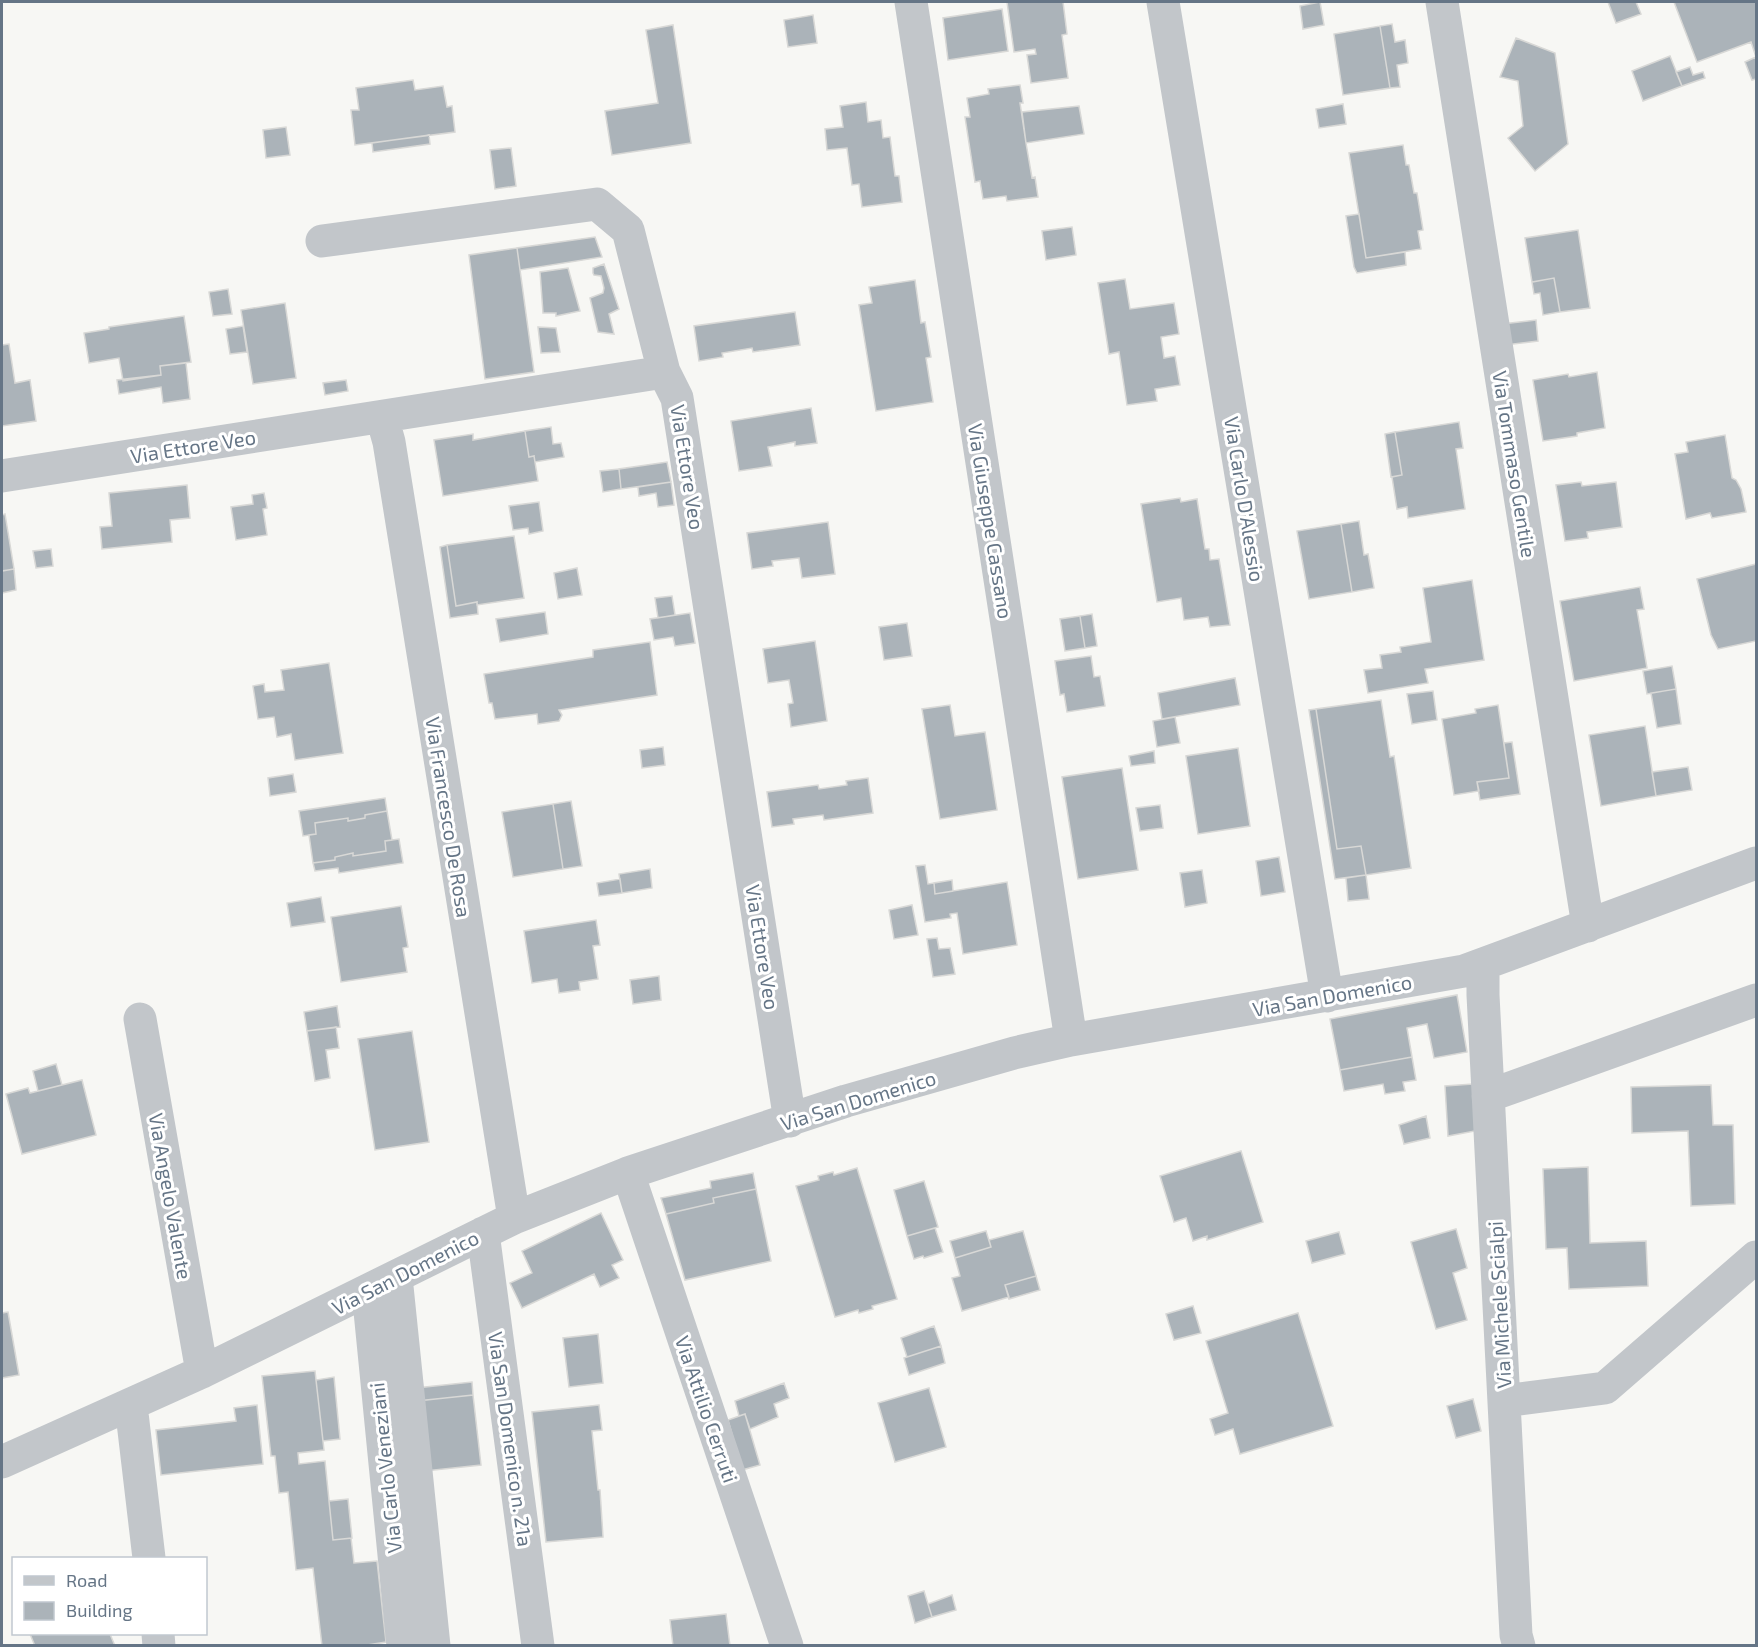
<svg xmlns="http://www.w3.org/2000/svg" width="1758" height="1647" font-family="'Exo 2',sans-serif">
  <rect width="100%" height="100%" fill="#f7f7f4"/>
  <path fill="#abb3b9" stroke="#d8d8d6" stroke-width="1.5" d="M1007,2H1063L1067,34L1062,35L1068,78L1031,83L1027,55L1036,54L1035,49L1014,52Z
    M1320,2L1324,25L1303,29L1300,6Z
    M1608,2H1636L1641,14L1616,23Z
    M1674,2H1756V57L1751,42L1697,62Z
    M1002,9L1008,51L948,60L943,18Z
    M813,15L817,43L788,47L784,20Z
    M1392,24L1395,42L1405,40L1408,63L1397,65L1400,87L1390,88L1380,26Z
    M673,25L691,143L612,155L605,111L658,103L646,30Z
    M1380,26L1390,88L1343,95L1334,34Z
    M1516,38L1555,53L1568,144L1535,171L1508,138L1523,126L1518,81L1500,77Z
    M1670,56L1682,86L1643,101L1632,71Z
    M1756,57V79L1752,80L1745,62Z
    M1690,67L1693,75L1703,72L1705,78L1682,86L1676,72Z
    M413,80L415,90L443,86L447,107L452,106L455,132L355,145L351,110H359L356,88Z
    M1020,85L1023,103H1020L1026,143L1032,178L1035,177L1038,197L1007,201L1006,196L983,199L980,181L975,182L965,117H970L967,98L989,94L988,89Z
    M866,102L868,122L881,120L883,138L890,137L895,176H899L902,202L862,207L859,184L852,185L847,148L827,150L825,129L843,127L840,106Z
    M1343,104L1346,124L1319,128L1316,109Z
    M1079,106L1084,134L1026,143L1022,112Z
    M286,127L290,155L266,158L263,130Z
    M429,135L430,144L373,152L372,143Z
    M1403,145L1406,165H1409L1414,193H1417L1423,230L1418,231L1421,249L1366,258L1349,153Z
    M511,148L516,186L495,189L490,150Z
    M1359,214L1366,258L1405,252L1406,265L1357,273L1354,267L1346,216Z
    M1072,227L1076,255L1046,260L1042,231Z
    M1578,230L1590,308L1560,312L1554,278L1532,282L1525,238Z
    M595,237L602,257L520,270L517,248Z
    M517,248L534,372L485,379L469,255Z
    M604,264L619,309L609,314L614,334L598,332L590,298L603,293L604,288L601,276L594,275L593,273V268Z
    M568,268L580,311L556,316V313H543L540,272Z
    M1554,278L1560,312L1543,315L1540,293L1534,294L1532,282Z
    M1125,279L1130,309L1174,303L1179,334L1161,337L1164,358L1175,356L1180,385L1155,389L1157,401L1127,405L1119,352L1109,354L1098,283Z
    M915,280L921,323L925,322L931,357L926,358L933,402L876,411L859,305L872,303L869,287Z
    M228,289L232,314L213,316L209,292Z
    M285,303L296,378L253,384L241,310Z
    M795,312L800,345L753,352L752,348L722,353L723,357L699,361L694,326Z
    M184,316L191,362L160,366L161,375L123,381L119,358L89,363L84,333L109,329V327Z
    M1536,320L1538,341L1505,345L1502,324Z
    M243,326L247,352L230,354L226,329Z
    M538,327L556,328L560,352L541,353Z
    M9,344L15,383L30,380L36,421L2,426V345Z
    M186,363L190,399L163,403L161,387L119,394L117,380L161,375L160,366Z
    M1597,372L1605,428L1577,433V436L1543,441L1533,380L1568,374L1569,377Z
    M346,380L348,391L325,395L323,383Z
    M811,408L817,443L795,446V442L768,447L772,466L739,471L731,421Z
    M1459,422L1463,448L1456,449L1465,509L1408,518L1407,507L1397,509L1392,477L1402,475L1395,432Z
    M551,427L553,444L561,443L564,457L535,462L534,456L529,457L525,431Z
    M525,431L529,457L534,456L538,481L443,496L434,440L473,434V440Z
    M1395,432L1402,475L1391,477L1385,434Z
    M1725,435L1732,478L1736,480L1741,489L1746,512L1712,518L1710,513L1686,519L1675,454L1688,452L1686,442Z
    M667,462L671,482L621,489L619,469Z
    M619,469L621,489L603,492L600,471Z
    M671,482L674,505L658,507L656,493L639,496L638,487Z
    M1581,482L1582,486L1616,482L1622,527L1587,532L1588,538L1565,541L1556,485Z
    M187,485L190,518L170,520L172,542L102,549L100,527L112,526L109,493Z
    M264,493L267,508L263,509L267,535L236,540L231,507L253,504L252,495Z
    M1180,498L1181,502L1197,499L1205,549H1209L1210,560L1219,559L1230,625L1210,627L1208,617L1184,620L1181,598L1157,602L1141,504Z
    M539,502L543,531L529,534L528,528L513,530L509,506Z
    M5,514L14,569L2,571V515Z
    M1359,521L1364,555L1368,554L1374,588L1352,592L1341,524Z
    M828,522L835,574L802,578L799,558L772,561L773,566L752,569L747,533Z
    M1341,524L1352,592L1309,599L1297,531Z
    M514,536L524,598L477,605V602L456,606L447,545Z
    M447,545L456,606L477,602L478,614L450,618L440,547Z
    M51,549L53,566L36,568L33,551Z
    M1756,564V641L1718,649L1711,635L1697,579Z
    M577,568L582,595L558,599L554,573Z
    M14,569L16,590L2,593V571Z
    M1472,580L1484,660L1425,669L1428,683L1368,693L1364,670L1382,668L1380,655L1401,652L1400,647L1431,642L1423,588Z
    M1640,587L1644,609L1637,610L1647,668L1574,681L1560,601Z
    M672,596L675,615L658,618L655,598Z
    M545,612L548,634L500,642L496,619Z
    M690,613L695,643L675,646L673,637L654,640L650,619Z
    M1092,614L1097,646L1085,648L1080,616Z
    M1080,616L1085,648L1065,651L1060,619Z
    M907,623L912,656L884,660L879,627Z
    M815,641L827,721L791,727L788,704L793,703L789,680L768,683L763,649Z
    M650,642L657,695L559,710L562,715L559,721L538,724L537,714L495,719L492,703H489L484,674L593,657V650Z
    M1091,656L1094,677L1100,676L1105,706L1067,712L1064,694L1060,695L1055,661Z
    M329,663L343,753L295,760L291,734L277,737L274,717L258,719L253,686L264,684L265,692L284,690L281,670Z
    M1672,666L1676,689L1647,694L1643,671Z
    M1235,678L1240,705L1162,719L1158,693Z
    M1676,689L1681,724L1657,728L1651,693Z
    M1433,691L1437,720L1412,724L1407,694Z
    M1381,700L1390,757L1394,756L1411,868L1366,875L1361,846L1337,849L1316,709Z
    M950,705L955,736L985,732L997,810L940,819L922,709Z
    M1498,705L1509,778L1477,782L1479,791L1454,795L1442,719L1476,713L1475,709Z
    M1316,709L1337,849L1361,846L1366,875L1335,879L1309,710Z
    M1175,717L1180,743L1157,747L1153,721Z
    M1645,726L1656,796L1601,806L1589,735Z
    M1512,742L1520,794L1480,800L1477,782L1509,778L1504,743Z
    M663,747L665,765L642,768L640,750Z
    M1238,748L1250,826L1198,834L1186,756Z
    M1154,751L1155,763L1131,766L1129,756Z
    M1688,767L1692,790L1656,796L1652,772Z
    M1122,768L1138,870L1078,879L1062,777Z
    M293,774L296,792L270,796L268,778Z
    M868,778L873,813L824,820L823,815L793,819L794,824L772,827L767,792L818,785L819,789L847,785L846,781Z
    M385,798L387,811L365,815V818L348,821V818L315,823L316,834L303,836L299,811Z
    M571,801L582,866L563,869L553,804Z
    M553,804L563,869L513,877L502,812Z
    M1160,805L1163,828L1140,831L1136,808Z
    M387,811L392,840L385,841L386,851L353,856V853L335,857V860L313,863L309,835L316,834L315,823L348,818V821L365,818V815Z
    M399,839L403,863L339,873L338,868L315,871L313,863L335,860V857L353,853V856L386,851L385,841Z
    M1279,857L1285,892L1261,896L1256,861Z
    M925,865L928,884L934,883L935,894L1007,882L1017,945L963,954L957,913L950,914L951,918L925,922L916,866Z
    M650,869L652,888L622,893L619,874Z
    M1202,870L1207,903L1185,907L1180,873Z
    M1366,875L1369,899L1348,901L1346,878Z
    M620,879L622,893L599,896L597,883Z
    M952,880L953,891L935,894L934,883Z
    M321,897L325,922L291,927L287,903Z
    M912,905L918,935L894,939L889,910Z
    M401,906L408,947L403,948L407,972L341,982L331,917Z
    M596,920L600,945L593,946L598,979L579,982L580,990L559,993L557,979L532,983L524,931Z
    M937,938L939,949L950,948L955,974L933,977L927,939Z
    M659,976L661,1000L633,1004L630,980Z
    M1457,995L1467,1052L1434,1058L1427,1024L1407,1028L1412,1057L1340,1070L1330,1019Z
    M337,1006L340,1027L307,1031L304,1012Z
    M336,1027L339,1048L326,1050L330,1078L315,1081L307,1031Z
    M412,1031L429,1142L375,1150L358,1039Z
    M1412,1057L1416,1080L1403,1082L1405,1091L1385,1094L1383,1084L1344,1091L1340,1070Z
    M56,1064L62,1085L38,1091L33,1071Z
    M82,1080L96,1135L22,1154L6,1094L28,1088L30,1093Z
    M1473,1084L1475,1131L1448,1136L1445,1086Z
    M1711,1085L1713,1125H1733L1735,1204L1691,1206L1688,1131L1632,1133L1631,1087Z
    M1426,1116L1430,1138L1404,1144L1399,1125Z
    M1241,1151L1263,1222L1207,1240V1236L1193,1241L1186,1218L1174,1222L1160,1176Z
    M1588,1167L1590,1243L1646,1241L1648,1286L1569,1289L1567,1248L1546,1249L1543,1169Z
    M857,1168L897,1299L872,1306L873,1309L859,1313L858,1310L835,1317L796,1186L819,1180L818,1176L833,1172L834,1175Z
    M753,1173L756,1189L713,1198L714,1203L666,1214L661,1198L711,1188L710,1181Z
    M924,1181L938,1227L907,1236L894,1190Z
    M756,1189L771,1261L685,1280L666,1214L714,1203L713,1198Z
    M601,1213L623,1260L612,1265L619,1278L600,1287L594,1274L522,1308L510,1283L532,1273L522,1251Z
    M935,1228L943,1252L924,1258L923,1256L914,1259L907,1236Z
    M1456,1229L1467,1268L1453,1273L1467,1320L1436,1329L1411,1242Z
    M986,1231L991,1247L955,1258L950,1241Z
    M1023,1231L1036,1276L1005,1285L1009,1297L962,1311L952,1278L960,1276L955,1258L991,1247L989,1240Z
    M1339,1232L1345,1254L1312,1263L1306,1241Z
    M1036,1276L1040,1290L1009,1299L1005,1285Z
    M1193,1306L1201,1333L1174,1340L1166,1314Z
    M8,1312L19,1375L2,1378V1313Z
    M1298,1313L1333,1426L1240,1454L1233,1429L1215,1435L1210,1419L1228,1413L1206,1341Z
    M934,1326L941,1346L907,1357L901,1338Z
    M598,1334L603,1383L569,1387L563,1338Z
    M941,1346L945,1363L909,1375L904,1358Z
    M315,1371L324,1450L298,1453L299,1464L325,1461L333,1540L351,1538L354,1563L377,1561L386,1642L361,1646H322L313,1568L296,1570L288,1492L279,1493L275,1456H271L262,1376Z
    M334,1377L340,1439L323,1441L316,1380Z
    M472,1382L473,1395L417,1401L416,1388Z
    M784,1383L789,1398L774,1404L778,1417L750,1429L745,1414L739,1416L735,1401Z
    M929,1388L946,1447L895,1462L878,1403Z
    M473,1395L481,1465L425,1471L417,1401Z
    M1473,1399L1481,1431L1456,1438L1447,1406Z
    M257,1405L263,1464L161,1475L156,1430L236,1421L234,1408Z
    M599,1405L602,1430L592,1431L598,1490H600L603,1537L546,1542L532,1412Z
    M745,1414L760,1465L742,1470L728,1420Z
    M348,1499L352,1538L333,1540L329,1501Z
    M924,1591L932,1617L915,1623L908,1596Z
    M952,1595L956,1610L932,1617L928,1604Z
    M726,1614L730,1646H673L670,1620Z
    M30,1634H110L115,1646H35Z"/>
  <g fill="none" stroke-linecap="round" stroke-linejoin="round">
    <path stroke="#c2c6ca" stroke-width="33" d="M911,2L1071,1040
      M1163,2L1327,996
      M1442,2L1588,926
      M322,241L597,204L628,230L664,372
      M382,417L389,442L514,1218
      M2,476L664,372L677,398L790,1121
      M1483,964V995L1516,1635L1519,1646
      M140,1019L202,1372
      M1488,1096L1756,1000
      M628,1173L787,1646
      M483,1233L538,1646
      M396,1277L434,1646
      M368,1291L403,1646
      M1504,1401L1605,1388L1756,1257
      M131,1405L149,1558
      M2,1462L202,1372L514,1218L628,1173L846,1101L1014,1053L1071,1040L1464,971L1756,863
      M158,1634L159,1646"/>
  </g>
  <g text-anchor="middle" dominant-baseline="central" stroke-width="6" stroke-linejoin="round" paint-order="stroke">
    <g font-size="20" fill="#657586" stroke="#fff">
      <text transform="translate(193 446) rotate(-9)">Via Ettore Veo</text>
      <text transform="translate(1515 464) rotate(81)">Via Tommaso Gentile</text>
      <text transform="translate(688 467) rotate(81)">Via Ettore Veo</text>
      <text transform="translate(1245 499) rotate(81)">Via Carlo D'Alessio</text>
      <text transform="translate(991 521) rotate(81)">Via Giuseppe Cassano</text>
      <text transform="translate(449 817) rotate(81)">Via Francesco De Rosa</text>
      <text transform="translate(763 947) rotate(81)">Via Ettore Veo</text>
      <text transform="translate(1332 995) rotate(-10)">Via San Domenico</text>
      <text transform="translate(858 1100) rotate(-17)">Via San Domenico</text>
      <text transform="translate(171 1196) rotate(80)">Via Angelo Valente</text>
      <text transform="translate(405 1272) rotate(-27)">Via San Domenico</text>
      <text transform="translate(1499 1305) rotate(-93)">Via Michele Scialpi</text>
      <text transform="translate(707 1409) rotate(71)">Via Attilio Cerruti</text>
      <text transform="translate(511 1439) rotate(82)">Via San Domenico n. 21a</text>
      <text transform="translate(385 1468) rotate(-96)">Via Carlo Veneziani</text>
    </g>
  </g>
  <rect width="1758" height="1647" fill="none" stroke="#657586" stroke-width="6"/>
  <rect x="12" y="1557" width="195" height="78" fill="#ffffff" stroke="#c1c8cf" stroke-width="1.5"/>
  <rect x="24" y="1576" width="30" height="9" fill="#c2c6ca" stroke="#c1c8cf" stroke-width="1.5"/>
  <text x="66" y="1587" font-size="18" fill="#657586">Road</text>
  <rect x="24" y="1602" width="30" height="18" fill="#abb3b9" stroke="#c1c8cf" stroke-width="1.5"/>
  <text x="66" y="1617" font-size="18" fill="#657586">Building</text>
</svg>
